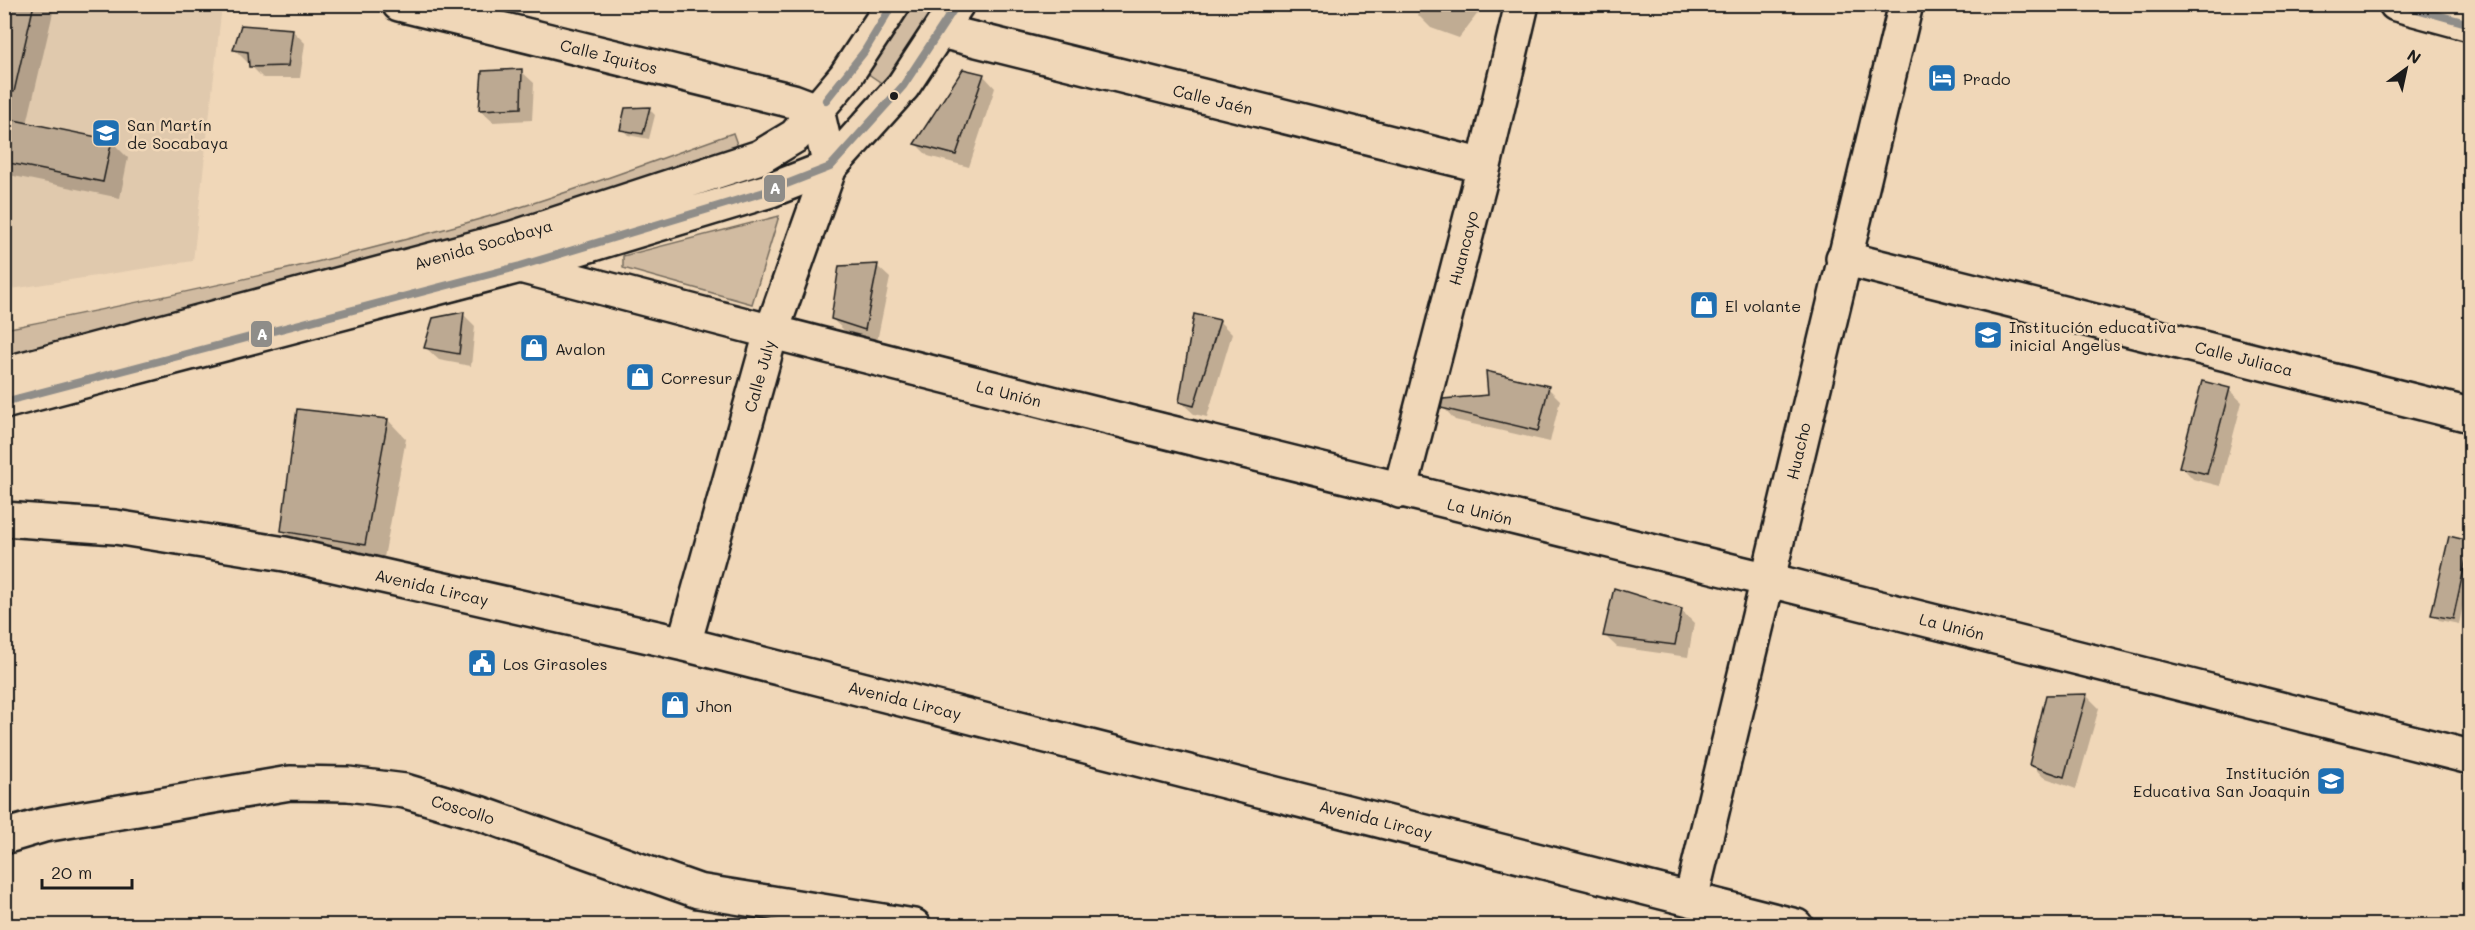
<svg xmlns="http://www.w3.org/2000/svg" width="2475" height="930" font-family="Mali,sans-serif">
  <rect width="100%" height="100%" fill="#f0d7b8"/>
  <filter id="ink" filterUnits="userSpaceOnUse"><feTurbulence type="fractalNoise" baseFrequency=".0167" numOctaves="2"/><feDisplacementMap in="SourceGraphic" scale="12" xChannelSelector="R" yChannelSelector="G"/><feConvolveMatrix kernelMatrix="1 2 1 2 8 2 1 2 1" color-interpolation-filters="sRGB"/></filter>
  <g filter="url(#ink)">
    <path fill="#e0c9ad" d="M5,5H222L193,261L5,290Z"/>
    <path fill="#d1bba1" stroke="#766c5e" stroke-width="1.5" d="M909,5H937L886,86L867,73Z
      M733,133L739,150L595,200L5,360V329C172,296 337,261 501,213C579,190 656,160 733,133Z
      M779,216L752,304L623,268V256Z"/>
    <path fill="#0003" d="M4,4H55L27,124L111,141L128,158L120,198L4,174Z
      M1423,4H1469L1478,13L1459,38L1431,28L1418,15Z
      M292,30L305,43L300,78H263L235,50Z
      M521,71L534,83L532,120L493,122L480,110Z
      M983,75L995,88L969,167L928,156L916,144Z
      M649,109L655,115L649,139L628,135L622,129Z
      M877,266L890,278L877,341L845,331L832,319Z
      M463,314L475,326L471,366L439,360L426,348Z
      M1219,321L1232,334L1207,417L1194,414L1181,402Z
      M1548,388L1560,400L1550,442L1455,420L1443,407Z
      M2229,390L2242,402L2220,486L2193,479L2181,466Z
      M388,420L406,439L383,563L301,549L283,531Z
      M2450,538L2470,543V573L2459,624L2439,620L2433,614Z
      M1681,610L1694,623L1688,657L1617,647L1604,635Z
      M2087,696L2099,708L2076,789L2043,777L2031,764L2047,697Z"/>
    <path fill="#bca992" stroke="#1c1c1c" stroke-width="1.5" d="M4,4H34L14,92L4,91Z
      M241,25L293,29L288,66L249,67L248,52L233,50Z
      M522,69L521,108L479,110L482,71Z
      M963,69L984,74L956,155L914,144Z
      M650,107L643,134L620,130L625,108Z
      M4,118L112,140L103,182L4,162Z
      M878,264L865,330L831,319L839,266Z
      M464,312L459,354L424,348L433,318Z
      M1194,314L1220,320L1194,406L1179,402Z
      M1486,371L1549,386L1538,431L1441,408L1443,399L1488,395Z
      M2202,381L2230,388L2207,474L2179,467Z
      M297,409L388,419L365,545L281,531Z
      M2449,536L2470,541L2453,619L2431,615Z
      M1614,588L1682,609L1675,645L1603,636Z
      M2087,694L2064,777L2029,765L2046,695Z"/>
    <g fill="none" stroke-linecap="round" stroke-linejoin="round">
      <g stroke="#1c1c1c" stroke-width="38">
        <path id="minor" d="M399,4L793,101L817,110L830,167L771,333L684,644
          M2396,4L2470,24
          M941,31L1484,166
          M1843,258L2470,415
          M1400,491L1484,166L1522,4
          M4,519L115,527L285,554L684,644L1796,926
          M4,837L44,825L290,783L348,784L405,791L479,813L698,891L914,926
          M1691,899L1906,4"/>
      </g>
      <g stroke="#1c1c1c" stroke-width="38">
        <path id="major" d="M513,238L520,266C934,376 1349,477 1765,579C2000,637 2235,698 2470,757
          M4,374L513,238L760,157L795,136L845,77L893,4
          M4,402L520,266L771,190L830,167L903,86L957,4"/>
      </g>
      <use href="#minor" stroke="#f0d7b8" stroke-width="33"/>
      <use href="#major" stroke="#f0d7b8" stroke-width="33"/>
      <g stroke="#f0d7b8" stroke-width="12">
        <path id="bus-1" d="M2398,4L2470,24
          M826,100L864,52L893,4
          M4,402L520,266L771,190L830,167L903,86L957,4"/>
      </g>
      <use href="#bus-1" stroke="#8f8d89" stroke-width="8"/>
    </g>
  </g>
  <defs>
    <g id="hotel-square" transform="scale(1.5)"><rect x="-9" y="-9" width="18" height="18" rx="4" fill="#1f6fb2" stroke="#f0d7b8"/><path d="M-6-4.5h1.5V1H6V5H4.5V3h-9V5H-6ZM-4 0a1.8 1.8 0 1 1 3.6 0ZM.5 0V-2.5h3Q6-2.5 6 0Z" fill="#fff"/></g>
    <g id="school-square" transform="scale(1.5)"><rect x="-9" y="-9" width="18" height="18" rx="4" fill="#1f6fb2" stroke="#f0d7b8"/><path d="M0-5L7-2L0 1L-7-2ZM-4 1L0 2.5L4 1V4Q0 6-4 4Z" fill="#fff"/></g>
    <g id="shop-square" transform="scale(1.5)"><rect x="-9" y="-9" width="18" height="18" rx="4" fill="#1f6fb2" stroke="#f0d7b8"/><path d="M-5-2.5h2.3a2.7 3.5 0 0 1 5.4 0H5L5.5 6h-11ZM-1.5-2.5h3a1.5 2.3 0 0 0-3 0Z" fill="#fff"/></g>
    <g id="civic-square" transform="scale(1.5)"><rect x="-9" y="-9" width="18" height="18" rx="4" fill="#1f6fb2" stroke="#f0d7b8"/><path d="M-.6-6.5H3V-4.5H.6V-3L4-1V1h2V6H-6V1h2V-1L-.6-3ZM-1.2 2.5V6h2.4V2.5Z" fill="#fff"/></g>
  </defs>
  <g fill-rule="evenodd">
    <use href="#hotel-square" x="1942" y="78"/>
    <use href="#school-square" x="106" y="133"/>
    <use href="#shop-square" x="1704" y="305"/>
    <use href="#school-square" x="1988" y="335"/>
    <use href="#shop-square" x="534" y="348"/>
    <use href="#shop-square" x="640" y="377"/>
    <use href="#civic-square" x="482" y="663"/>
    <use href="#shop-square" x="675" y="705"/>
    <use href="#school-square" x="2331" y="781"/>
  </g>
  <circle fill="#1c1c1c" stroke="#f0d7b8" stroke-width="2" cx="894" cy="96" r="5"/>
  <g text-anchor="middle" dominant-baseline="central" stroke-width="5" stroke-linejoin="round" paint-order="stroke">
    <g font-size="16" fill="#1c1c1c" stroke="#f0d7b8">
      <text transform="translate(609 56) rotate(14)">Calle Iquitos</text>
      <text transform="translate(1213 99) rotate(14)">Calle Jaén</text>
      <text transform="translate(483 244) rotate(-16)">Avenida Socabaya</text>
      <text transform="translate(1463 248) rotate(-76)">Huancayo</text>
      <text transform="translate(2244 358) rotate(14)">Calle Juliaca</text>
      <text transform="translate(759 376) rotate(-74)">Calle July</text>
      <text transform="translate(1009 393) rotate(14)">La Unión</text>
      <text transform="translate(1798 451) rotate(-77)">Huacho</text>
      <text transform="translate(1480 511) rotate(14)">La Unión</text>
      <text transform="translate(432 587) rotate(13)">Avenida Lircay</text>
      <text transform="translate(1952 626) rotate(14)">La Unión</text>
      <text transform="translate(905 700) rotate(14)">Avenida Lircay</text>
      <text transform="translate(463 809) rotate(17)">Coscollo</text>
      <text transform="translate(1376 819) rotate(14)">Avenida Lircay</text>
    </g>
    <g font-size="16" fill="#1c1c1c" stroke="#f0d7b8" text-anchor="start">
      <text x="1963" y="78">Prado</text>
      <text x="127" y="124">San Martín<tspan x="127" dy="18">de Socabaya</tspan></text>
      <text x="1725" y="305">El volante</text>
      <text x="2009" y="326">Institución educativa<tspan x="2009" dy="18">inicial Angelus</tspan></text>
      <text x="555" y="348">Avalon</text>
      <text x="661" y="377">Corresur</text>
      <text x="503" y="663">Los Girasoles</text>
      <text x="696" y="705">Jhon</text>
      <text x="2310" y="772" text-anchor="end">Institución<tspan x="2310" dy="18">Educativa San Joaquin</tspan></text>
    </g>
  </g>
  <g stroke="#f0d7b8" stroke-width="2">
    <rect x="763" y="174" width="23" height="29" rx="6" fill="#8f8d89"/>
    <rect x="250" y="320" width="23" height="28" rx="6" fill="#8f8d89"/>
  </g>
  <g font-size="16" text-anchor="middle" font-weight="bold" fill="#fff">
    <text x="775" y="194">A</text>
    <text x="262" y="340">A</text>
  </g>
  <rect width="2475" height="930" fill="none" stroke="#f0d7b8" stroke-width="24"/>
  <rect x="12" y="12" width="2451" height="906" fill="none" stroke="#1c1c1c" stroke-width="2" filter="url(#ink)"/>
  <g transform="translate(2406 69) rotate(33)" stroke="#f0d7b8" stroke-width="4.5" paint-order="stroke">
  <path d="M0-4.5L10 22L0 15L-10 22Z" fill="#1c1c1c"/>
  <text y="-9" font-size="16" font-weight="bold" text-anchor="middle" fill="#1c1c1c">N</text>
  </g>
  <path d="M42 879v9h90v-9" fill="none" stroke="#1c1c1c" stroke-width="3"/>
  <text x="51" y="879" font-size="18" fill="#1c1c1c" stroke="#f0d7b8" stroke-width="4.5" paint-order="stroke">20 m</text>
</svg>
